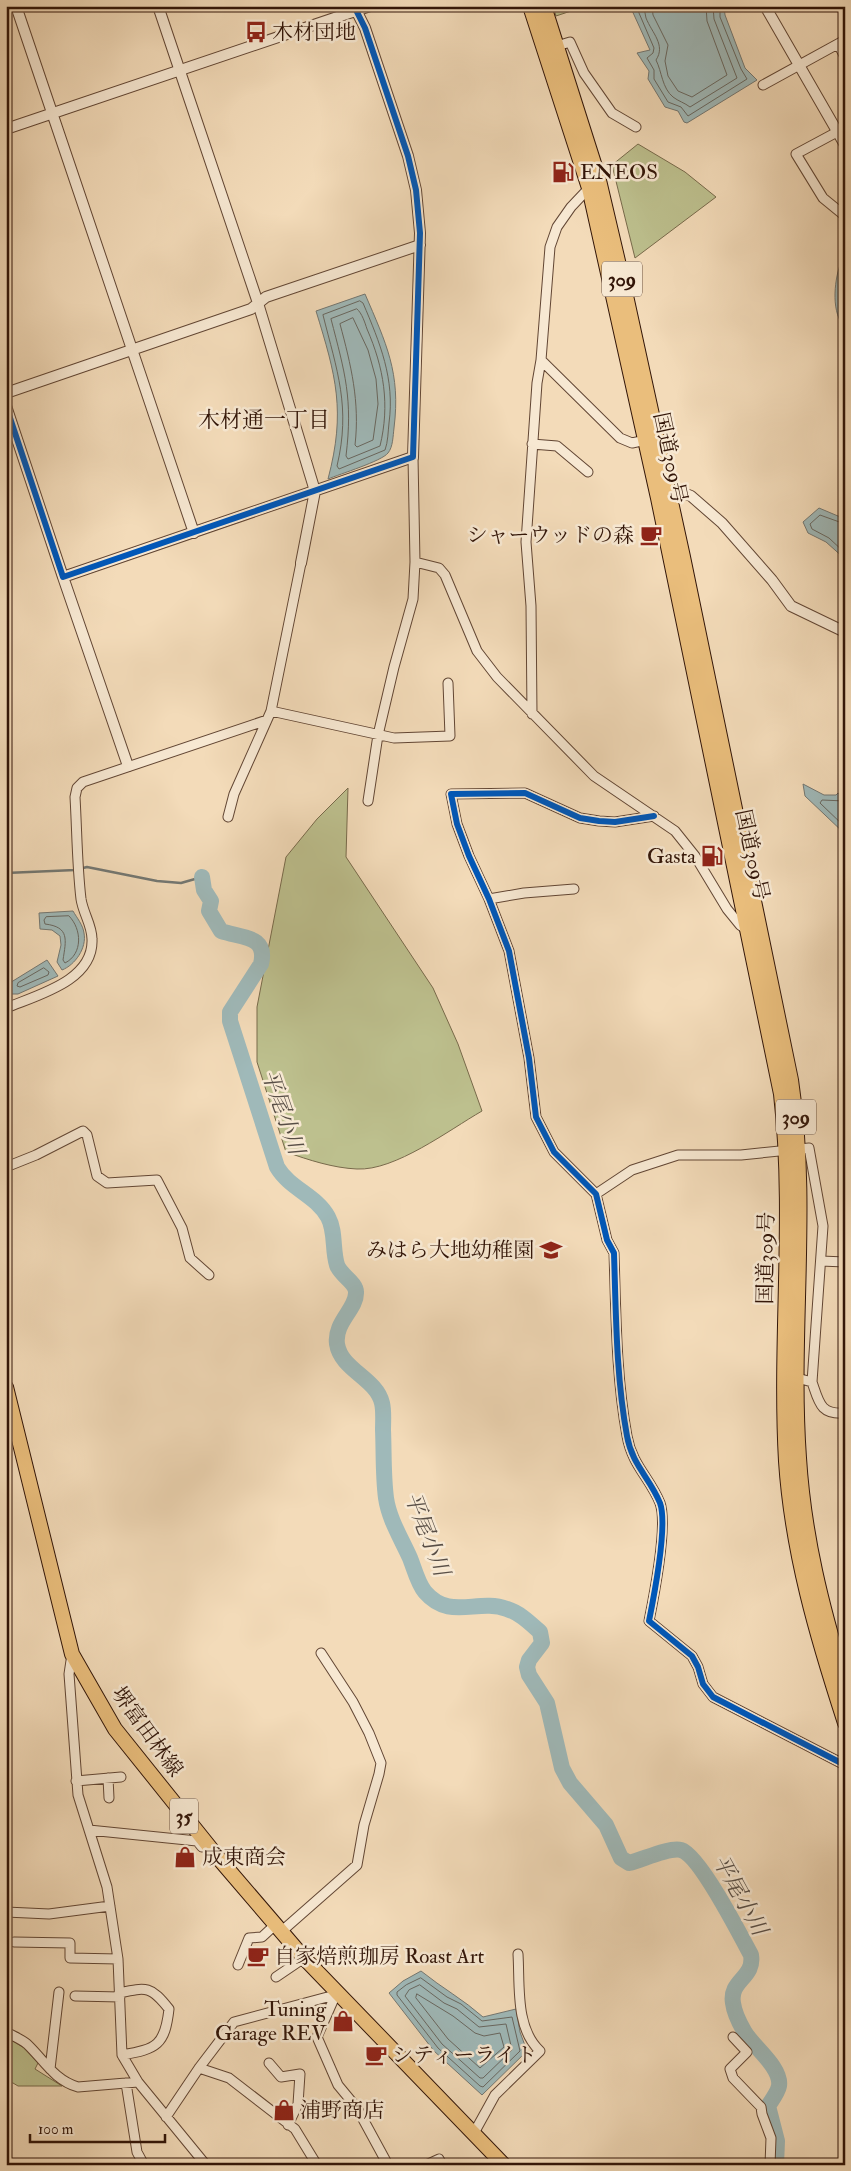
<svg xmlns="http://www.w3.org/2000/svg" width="851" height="2171" font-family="'IM FELL Double Pica','Noto Serif JP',serif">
  <rect width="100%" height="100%" fill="#f3dbb9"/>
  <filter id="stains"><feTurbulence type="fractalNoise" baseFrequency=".004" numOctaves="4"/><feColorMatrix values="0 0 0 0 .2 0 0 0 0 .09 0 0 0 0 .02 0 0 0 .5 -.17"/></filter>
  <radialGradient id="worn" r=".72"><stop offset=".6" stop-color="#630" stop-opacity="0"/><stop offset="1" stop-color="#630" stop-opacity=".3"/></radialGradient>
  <path fill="#bdc08e" stroke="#786a4b" d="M553,6H586L556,16Z
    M638,144L685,172L716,197L635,258L612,165Z
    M348,788L346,857L433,988L458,1044L482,1111C449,1130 395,1171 357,1169C333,1168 309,1160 286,1152L257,1062V1007L286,857L317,819Z
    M6,2037L23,2047L38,2063L35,2069L62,2086H18L13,2083L6,2082Z"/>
  <path fill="#9fb9b9" stroke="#737772" d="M630,6H724L725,15L745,68L757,80L687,123L684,122L678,111L665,107L648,79L649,71L637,53L650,50Z
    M845,264V327C831,314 834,282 840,265Z
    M365,294C386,343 401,373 394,428C393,436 393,447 388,453C382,461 340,474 328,479C346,411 336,376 316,311Z
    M819,508L845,519V559L826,542L808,533L803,522Z
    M803,784L824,795H836L838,793L845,798V834L805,796Z
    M73,911C77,918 83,925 84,933C87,948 75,965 62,970L57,962L61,945L60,936L52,930L40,929L39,913Z
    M47,960L58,976L18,994H6L8,984Z
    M421,1971C442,1988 464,2000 483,2017L516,2009L520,2032L527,2051L482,2095L434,2051L389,1993L403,1981Z"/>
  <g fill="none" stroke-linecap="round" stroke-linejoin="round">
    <path stroke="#686760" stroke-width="1" d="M636,6L654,48L653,53L647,58L654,70V79L668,102L681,107L688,116L747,79L741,69L720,17V6
      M643,6C645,10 645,14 646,18C652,33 666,45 656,60C662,72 662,88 673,97C678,101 685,103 690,107L737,78L714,19L713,6
      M652,6L653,15L668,45L665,61L668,76L678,91L692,97L727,75L707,21L706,6
      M845,269L842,275L841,314L845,320
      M360,301L363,303C380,343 395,379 389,423C388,432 388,442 385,450L339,469L337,466C351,407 337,371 323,315Z
      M357,309C362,313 365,323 367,329C384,368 390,405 380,446L348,459L346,456C353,399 345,373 331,319Z
      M353,318L368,350L376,379L378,404L373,440L357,447L355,445C360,402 351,365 340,324Z
      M845,524L820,515L810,524L812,529L829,538L845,553
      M845,801L822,800L820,803L845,827
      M69,916C82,929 83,954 65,963L63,960C66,940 70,927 45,924L44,920L46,917Z
      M44,968L49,972L48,975L20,987L17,986L18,983Z
      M421,1978L447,1997L461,2004L482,2021L512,2017L520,2051L483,2087L480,2086L438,2048L397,1995V1992L406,1985Z
      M420,1985L444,2003L457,2009L479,2027L506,2024L512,2050L483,2078H480L442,2044L405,1996L409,1990Z
      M417,1994L453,2016L475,2033L484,2036L500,2033L504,2047L480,2068L448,2039L416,1998Z"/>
    <path stroke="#737772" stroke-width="2.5" d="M6,873L75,870L87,867L157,881L181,883L202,877"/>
    <path stroke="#9fb9b9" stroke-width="16" d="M202,877L204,890L211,901L209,911L221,931C241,938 268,935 261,964L230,1012V1021L277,1167C290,1189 316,1195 328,1217C336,1232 332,1249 337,1265C340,1275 356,1282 356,1292C357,1309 334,1322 337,1344C341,1370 376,1378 382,1403C384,1411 383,1421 383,1430C384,1452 383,1475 386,1498C389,1519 401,1538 410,1558C414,1568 418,1584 425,1592C450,1621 477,1598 507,1609C520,1613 530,1623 540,1632L542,1643L529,1660L527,1667L529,1675L547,1703L562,1768L570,1783L606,1825L621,1858L629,1863C642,1860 669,1847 681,1850C699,1855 741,1936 751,1955C755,1978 729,1980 733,2003C734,2011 740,2024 744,2031C752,2046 782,2067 779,2086C778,2092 772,2100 768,2106L777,2141L776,2165"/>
    <g stroke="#624634" stroke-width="11">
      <path id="minor" d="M838,44L845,57
        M557,46L570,42L584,73L612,113L636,127
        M763,85L845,40
        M837,132L796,154L823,198L845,216
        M541,360L620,438L632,443L646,440
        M532,444L557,446L588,472
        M415,562L439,568L445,575L477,651L497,677L594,776L675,831L695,856L727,909L740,925L747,930
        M271,711L394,738L450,736L448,683
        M532,714L531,606L526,542L537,383L541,360L550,247L557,227L571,207L589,188
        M368,801L378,735L394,667L413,599L415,562L413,457
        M654,816L615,822L599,821L580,818L525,793L451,794L457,824L469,856L489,899L509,951L529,1058L536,1117L554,1152L596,1194L607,1240L614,1253C616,1314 616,1376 627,1436C632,1465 650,1478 660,1503C668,1525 654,1596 649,1621L692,1656L698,1667L703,1684L713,1697L845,1765
        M228,817L234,794L271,711L301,563
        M489,899L524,893L574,889
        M6,1008C37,995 94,981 92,939C92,925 83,913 81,899C77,865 77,831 75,797L77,788L83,782L267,720
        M6,1167L36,1155L83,1131L87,1135L97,1176L107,1183L157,1180L182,1228L190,1258L209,1275
        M596,1194L632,1170L678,1155H741L809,1148L823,1226L812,1382
        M821,1261L845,1262
        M797,1378L812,1382C819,1402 820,1415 845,1413
        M72,1654L69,1674L78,1795L107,1887L118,1959L122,2055L138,2082L206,2165
        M108,1778L109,1798
        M76,1781L121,1777
        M89,1830L197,1841L202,1847L205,1846
        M6,1912L49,1914L110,1906
        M282,1931L357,1865L364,1825L379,1774L381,1763L369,1733L353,1702L321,1653
        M14,1942L70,1943V1958L118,1959
        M238,1965L249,1938L262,1937L276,1924
        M276,1977L304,1958
        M119,1993C147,1987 151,1986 169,2009C165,2045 157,2049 122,2055
        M336,1994L317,2037L338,2085L357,2108L388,2165
        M75,1996L120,1997
        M6,2032C13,2036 21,2039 27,2044C44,2060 54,2080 78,2087L138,2082
        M733,2037L747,2052L730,2069L733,2078L761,2107L762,2114L771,2138L770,2165
        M269,2063L281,2077L300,2074L298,2104L288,2125
        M199,2068L229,2078L295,2129L317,2165
        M50,2069L59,1992
        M126,2083L137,2152L144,2165
        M166,2117L199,2068L234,2022L335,1995
        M474,2133L495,2095L540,2051C515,2028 520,1985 518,1954
        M426,2165L439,2159L442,2165"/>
    </g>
    <g stroke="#624634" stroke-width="12">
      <path id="tertiary" d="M16,6L194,533
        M158,6L257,300L315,491L301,563
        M765,6L845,145
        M6,129L370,6
        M6,393L251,309L266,297L420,245
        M6,406L63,577L413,457L420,233L416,190L408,156L365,28L354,6
        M664,496L681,492L691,496L722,523L772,580L791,606L845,632
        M63,577L128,766"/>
    </g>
    <g stroke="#321508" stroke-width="16">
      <path id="primary" d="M6,1387L72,1654L115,1729L220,1860L304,1958L504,2165"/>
    </g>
    <g stroke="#321508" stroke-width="16">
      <path id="trunk" d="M530,6L589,188L658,498L781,1094C795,1216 779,1339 786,1461C792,1552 817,1637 845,1723
        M544,6L598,176L625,291L683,557L791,1080C810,1206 790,1332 799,1458C804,1537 822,1607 845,1683"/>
    </g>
    <use href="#minor" stroke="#f7e8d2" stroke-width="9"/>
    <use href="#tertiary" stroke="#f7e8d2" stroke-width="10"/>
    <use href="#primary" stroke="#eabe7c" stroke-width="14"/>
    <use href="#trunk" stroke="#eabe7c" stroke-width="14"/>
    <g stroke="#f7e8d2" stroke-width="9">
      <path id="cycleway" d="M6,406L63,577L413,457L420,233L416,190L408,156L365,28L354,6
        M654,816L615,822L599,821L580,818L525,793L451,794L457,824L469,856L489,899L509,951L529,1058L536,1117L554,1152L596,1194L607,1240L614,1253C616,1314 616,1376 627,1436C632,1465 650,1478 660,1503C668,1525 654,1596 649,1621L692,1656L698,1667L703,1684L713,1697L845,1765"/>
    </g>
    <use href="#cycleway" stroke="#0057b8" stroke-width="6"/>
  </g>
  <defs>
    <g id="bus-bare" transform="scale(1.725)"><path d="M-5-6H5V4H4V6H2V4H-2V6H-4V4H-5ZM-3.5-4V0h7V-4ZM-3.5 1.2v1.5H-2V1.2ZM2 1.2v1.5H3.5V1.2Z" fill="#8f2418" stroke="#f7e8d2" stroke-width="2.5" paint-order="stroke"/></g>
    <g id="fuel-bare" transform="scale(1.725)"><path d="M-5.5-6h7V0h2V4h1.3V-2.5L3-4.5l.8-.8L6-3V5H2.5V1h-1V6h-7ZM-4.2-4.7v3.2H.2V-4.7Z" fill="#8f2418" stroke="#f7e8d2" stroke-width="2.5" paint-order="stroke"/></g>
    <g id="cafe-bare" transform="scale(1.725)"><path d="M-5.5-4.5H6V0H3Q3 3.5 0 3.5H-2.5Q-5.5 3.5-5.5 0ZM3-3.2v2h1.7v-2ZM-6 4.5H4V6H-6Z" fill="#8f2418" stroke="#f7e8d2" stroke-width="2.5" paint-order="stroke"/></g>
    <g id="school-bare" transform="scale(1.725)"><path d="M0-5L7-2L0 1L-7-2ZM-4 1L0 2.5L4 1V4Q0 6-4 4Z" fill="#8f2418" stroke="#f7e8d2" stroke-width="2.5" paint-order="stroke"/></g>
    <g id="shop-bare" transform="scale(1.725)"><path d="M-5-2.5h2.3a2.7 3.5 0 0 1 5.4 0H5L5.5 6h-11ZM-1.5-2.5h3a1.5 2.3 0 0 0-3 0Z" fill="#8f2418" stroke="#f7e8d2" stroke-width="2.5" paint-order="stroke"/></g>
  </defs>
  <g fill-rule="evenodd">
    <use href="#bus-bare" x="256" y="32"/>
    <use href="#fuel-bare" x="563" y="172"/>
    <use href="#cafe-bare" x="651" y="535"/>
    <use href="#fuel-bare" x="712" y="856"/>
    <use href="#school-bare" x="551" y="1250"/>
    <use href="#shop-bare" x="185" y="1857"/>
    <use href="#cafe-bare" x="258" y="1956"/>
    <use href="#shop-bare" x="343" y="2021"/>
    <use href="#cafe-bare" x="376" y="2055"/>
    <use href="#shop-bare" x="284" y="2110"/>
  </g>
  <g text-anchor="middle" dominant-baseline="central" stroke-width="5" stroke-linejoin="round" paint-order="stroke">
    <g fill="#f7e8d2" stroke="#6d5445" stroke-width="1">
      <rect x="602" y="261.5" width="40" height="35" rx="4"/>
      <rect x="776" y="1099.5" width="40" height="35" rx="4"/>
      <rect x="170" y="1798.5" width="28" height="35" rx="4"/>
    </g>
    <g font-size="20" font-weight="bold" fill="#321508">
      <text x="622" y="279">309</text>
      <text x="796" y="1117">309</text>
      <text x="184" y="1816">35</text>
    </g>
    <g font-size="21" fill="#321508" stroke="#f7e8d2" text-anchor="start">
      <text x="272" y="32">木材団地</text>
      <text x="580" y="172">ENEOS</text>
      <text x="634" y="535" text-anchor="end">シャーウッドの森</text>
      <text x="696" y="856" text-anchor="end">Gasta</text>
      <text x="534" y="1250" text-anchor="end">みはら大地幼稚園</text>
      <text x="202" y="1857">成東商会</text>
      <text x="274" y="1956">自家焙煎珈房 Roast Art</text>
      <text x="326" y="2009" text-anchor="end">Tuning<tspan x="326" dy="24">Garage REV</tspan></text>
      <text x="392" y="2055">シティーライト</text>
      <text x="300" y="2110">浦野商店</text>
    </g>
    <g font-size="21" fill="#321508" stroke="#f7e8d2">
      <text transform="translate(670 458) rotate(78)">国道309号</text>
      <text transform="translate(752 855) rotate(78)">国道309号</text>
      <text transform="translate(766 1258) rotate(-89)">国道309号</text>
      <text transform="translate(147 1732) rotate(54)">堺富田林線</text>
    </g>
    <g font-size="22" fill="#321508" stroke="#f7e8d2">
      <text x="264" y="420">木材通一丁目</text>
    </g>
    <g font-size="22" font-style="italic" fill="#584e46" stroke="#f7e8d2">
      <text transform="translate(283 1112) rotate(71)">平尾小川</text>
      <text transform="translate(427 1534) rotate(69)">平尾小川</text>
      <text transform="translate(740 1895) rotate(61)">平尾小川</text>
    </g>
  </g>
  <rect width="851" height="2171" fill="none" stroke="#f3dbb9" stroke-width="25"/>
  <rect x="8" y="8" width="836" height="2156" fill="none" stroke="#321508" stroke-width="2.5"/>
  <rect x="12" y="12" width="826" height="2146" fill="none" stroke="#321508"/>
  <path d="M30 2134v8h135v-8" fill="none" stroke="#321508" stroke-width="2.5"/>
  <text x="38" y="2134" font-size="15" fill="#321508" stroke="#f7e8d2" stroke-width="4" paint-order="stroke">100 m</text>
  <rect width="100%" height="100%" filter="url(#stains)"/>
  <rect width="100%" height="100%" fill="url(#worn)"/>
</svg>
